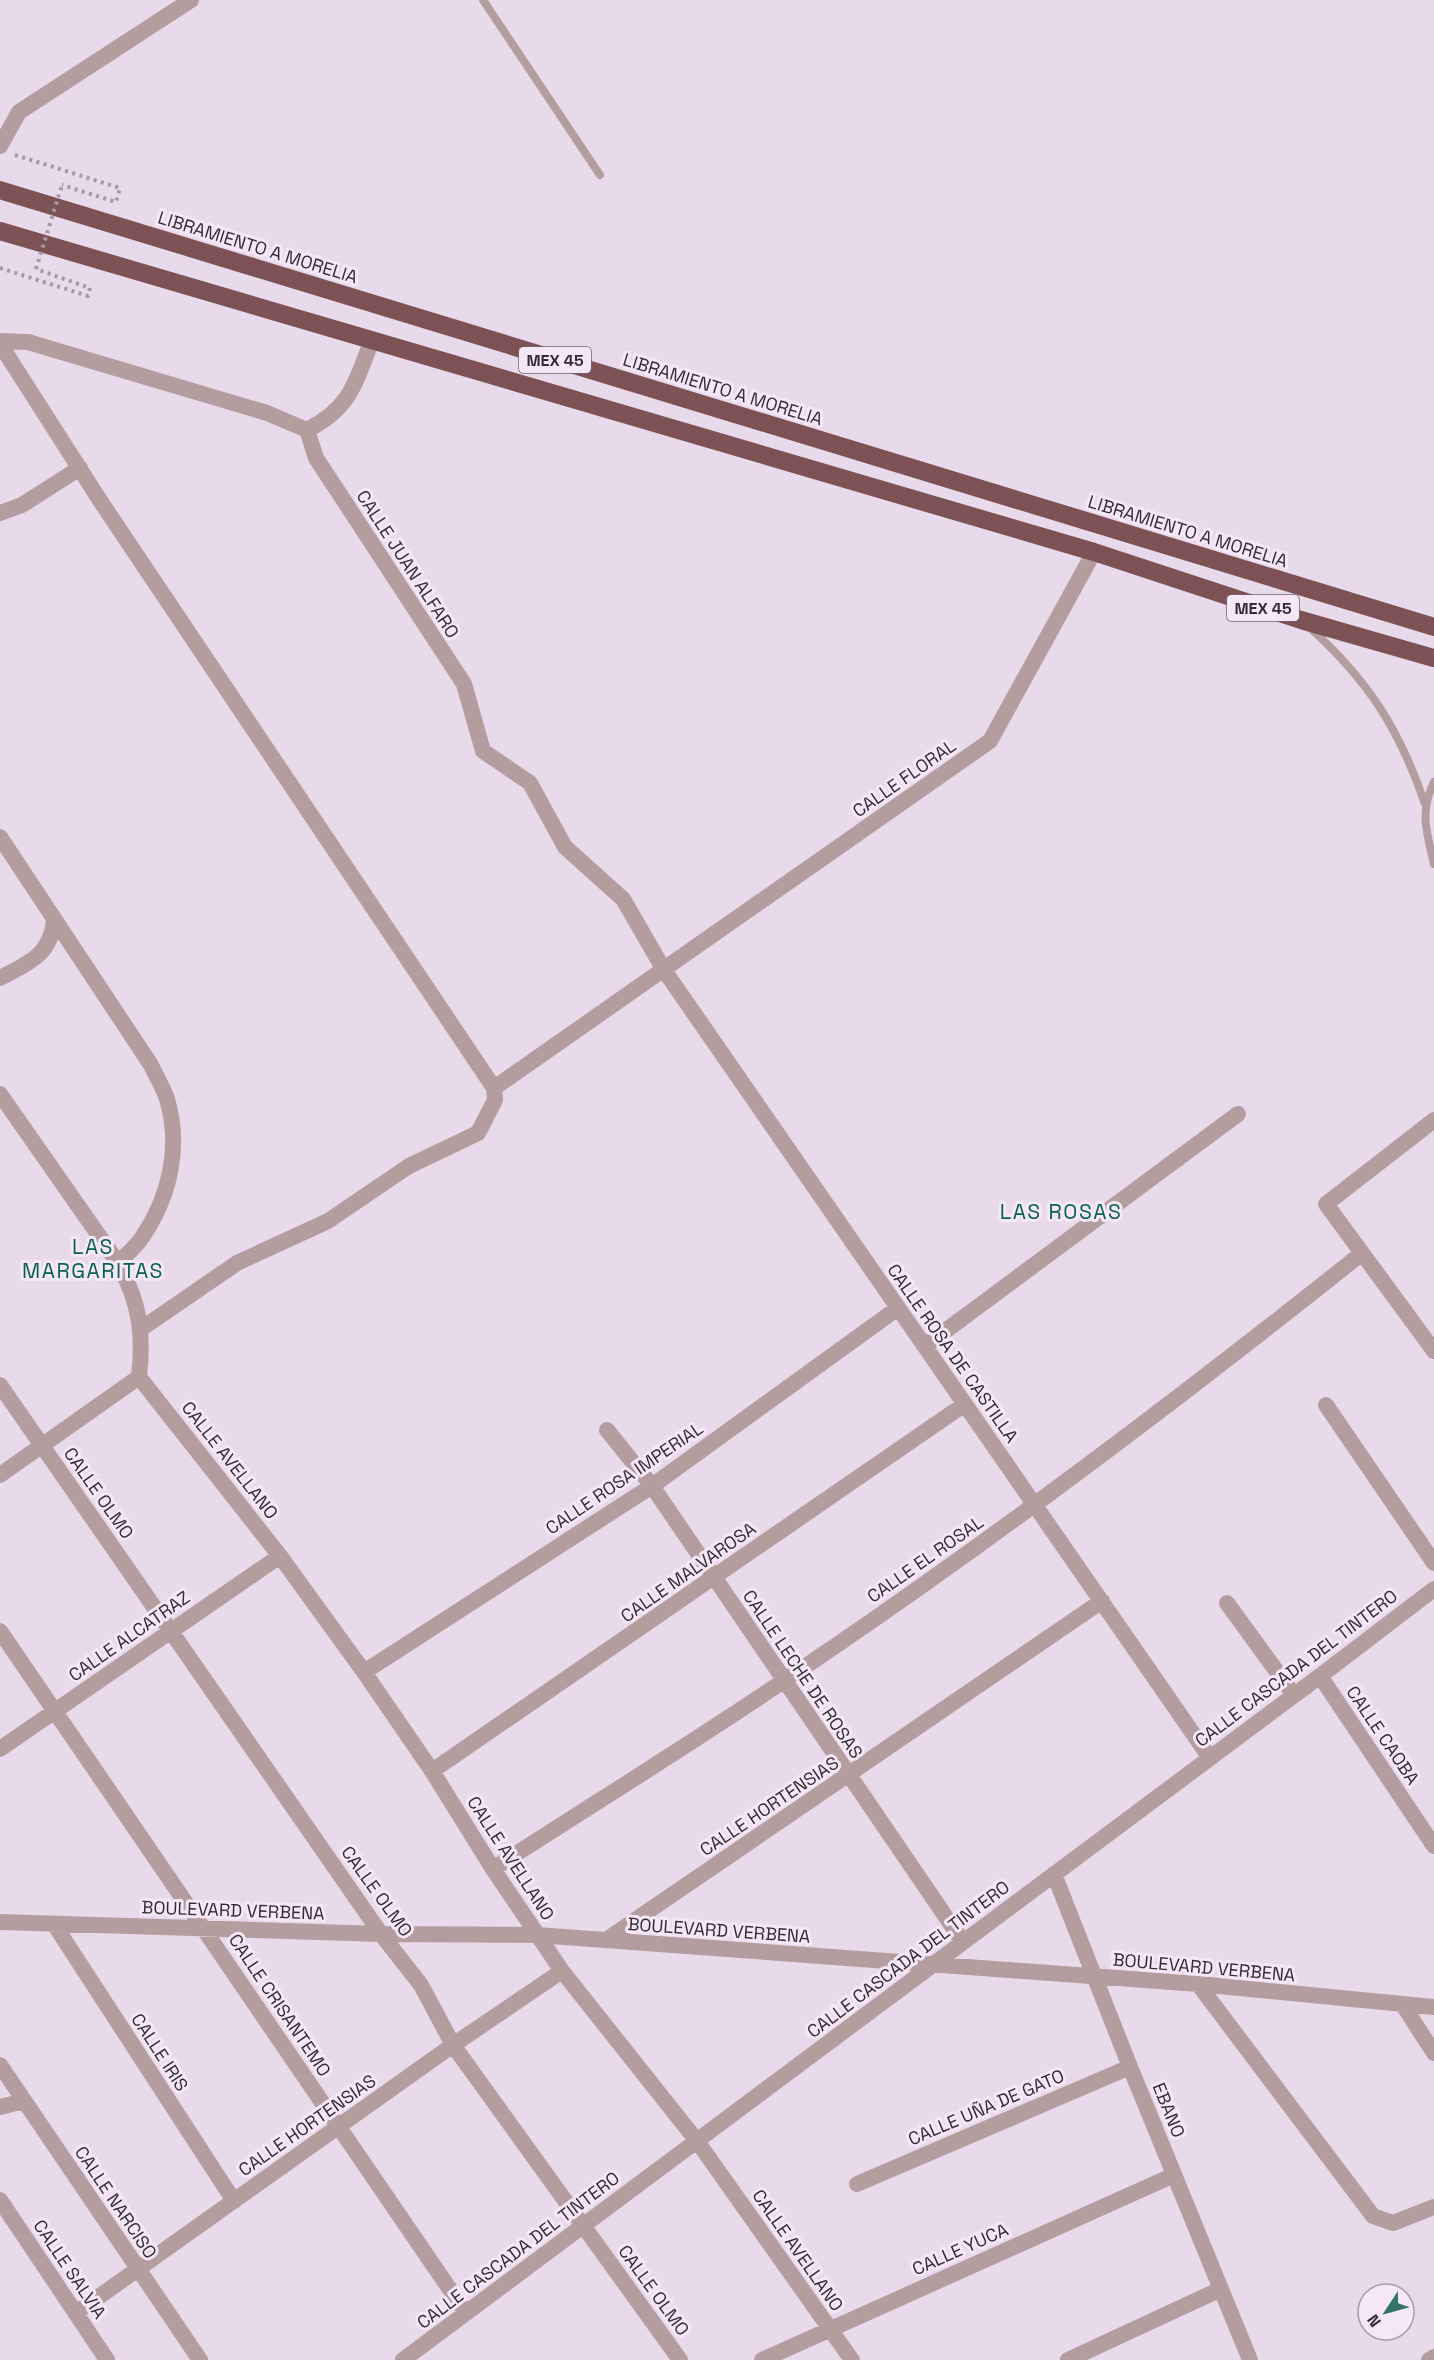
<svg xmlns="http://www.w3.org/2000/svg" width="1434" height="2360" font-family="'Space Grotesk',sans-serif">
  <rect width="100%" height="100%" fill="#e9daeb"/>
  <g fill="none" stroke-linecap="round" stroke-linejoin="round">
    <path stroke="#a498a5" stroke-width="4" stroke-dasharray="3 4.5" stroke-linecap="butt" d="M15,155L120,188L116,202L62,185
      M0,268L88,296L90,288L36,269"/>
    <path stroke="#b49d9e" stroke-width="8" d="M483,0L600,175
      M1308,626C1368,680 1399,728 1425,804
      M1434,782C1419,813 1427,833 1434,864"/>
    <path stroke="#b49d9e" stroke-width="16" d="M0,146L19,112L191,0
      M0,341L28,342L267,413L307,430L316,458L464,684L483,751L530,783L565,847L623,899L664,970L1210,1758
      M0,344L101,502L494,1088
      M307,430C351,408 355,383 372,340
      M0,513L22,505L80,468
      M0,837L151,1065C156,1076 163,1087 167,1099C181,1146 170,1196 143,1236C137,1246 126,1255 118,1263
      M0,978C28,963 50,956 54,921
      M0,1094L116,1260C139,1299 144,1332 139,1377
      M1434,1120L1326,1204L1434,1351
      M141,1329L237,1263L328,1221L409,1166L478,1133L495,1100L494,1088L990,741L1094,552
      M925,1346L1238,1114
      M139,1377L280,1556L364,1672L432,1771L493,1869L562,1971L697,2141L852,2360
      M0,1385L381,1934L421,1985L453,2045L680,2360
      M1326,1405L1434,1563
      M607,1430L652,1486L963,1942
      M0,1475L139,1377
      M1227,1603L1294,1695
      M0,1631L466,2313
      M364,1672L652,1486L898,1308
      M1320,1676L1434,1846
      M0,1749L280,1556
      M432,1771L965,1404
      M493,1869C590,1806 689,1745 785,1680C984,1547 1174,1403 1361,1254
      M1054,1874L1130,2067L1250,2360
      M0,1922L381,1934L537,1935L1198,1984L1434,2007
      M54,1924L234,2201
      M606,1940L1102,1601
      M1198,1984L1373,2216L1393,2223L1434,2207
      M1403,2005L1434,2053
      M0,2065L200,2360
      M0,2107L24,2101
      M857,2184L1130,2067
      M0,2200L107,2360
      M76,2313L453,2045L562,1971
      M403,2360L1320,1676L1434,1589
      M762,2360L1174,2175
      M1068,2360L1221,2289
      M1429,2360L1434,2357"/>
    <path stroke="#7d5254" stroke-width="18" d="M0,190L1434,627
      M0,231L1094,552L1301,620L1434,658"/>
    <path stroke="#a498a5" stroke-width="4" stroke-dasharray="3 4.5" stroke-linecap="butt" d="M36,269L62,185"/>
  </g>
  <g text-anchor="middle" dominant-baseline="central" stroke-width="6" stroke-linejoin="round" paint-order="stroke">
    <g fill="#f6e7f8" stroke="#6d646d" stroke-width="1.5">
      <rect x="519" y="347" width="72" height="26" rx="4.5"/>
      <rect x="1227" y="595" width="72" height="26" rx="4.5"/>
    </g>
    <g font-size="16" font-weight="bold" fill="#322c32">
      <text x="555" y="360">MEX 45</text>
      <text x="1263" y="608">MEX 45</text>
    </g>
    <g font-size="18" fill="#322c32" stroke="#f6e7f8">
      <text transform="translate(258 247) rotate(17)">LIBRAMIENTO A MORELIA</text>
      <text transform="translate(723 389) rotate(17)">LIBRAMIENTO A MORELIA</text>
      <text transform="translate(1188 531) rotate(17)">LIBRAMIENTO A MORELIA</text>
      <text transform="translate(408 564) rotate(57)">CALLE JUAN ALFARO</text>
      <text transform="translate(904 778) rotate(-35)">CALLE FLORAL</text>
      <text transform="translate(953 1353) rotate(55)">CALLE ROSA DE CASTILLA</text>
      <text transform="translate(230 1460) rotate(52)">CALLE AVELLANO</text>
      <text transform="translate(624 1478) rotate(-34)">CALLE ROSA IMPERIAL</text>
      <text transform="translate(99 1493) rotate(55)">CALLE OLMO</text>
      <text transform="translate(925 1559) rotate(-35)">CALLE EL ROSAL</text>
      <text transform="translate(688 1572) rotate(-35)">CALLE MALVAROSA</text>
      <text transform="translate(129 1636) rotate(-35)">CALLE ALCATRAZ</text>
      <text transform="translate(1296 1668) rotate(-37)">CALLE CASCADA DEL TINTERO</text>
      <text transform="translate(803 1674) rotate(56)">CALLE LECHE DE ROSAS</text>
      <text transform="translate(1383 1735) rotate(56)">CALLE CAOBA</text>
      <text transform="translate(769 1806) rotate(-34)">CALLE HORTENSIAS</text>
      <text transform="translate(511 1858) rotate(57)">CALLE AVELLANO</text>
      <text transform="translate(377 1891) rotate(54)">CALLE OLMO</text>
      <text transform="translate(233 1910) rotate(2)">BOULEVARD VERBENA</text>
      <text transform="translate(719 1930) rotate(4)">BOULEVARD VERBENA</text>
      <text transform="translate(908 1959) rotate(-37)">CALLE CASCADA DEL TINTERO</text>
      <text transform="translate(1204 1967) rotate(5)">BOULEVARD VERBENA</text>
      <text transform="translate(280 2005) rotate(56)">CALLE CRISANTEMO</text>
      <text transform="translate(160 2052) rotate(57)">CALLE IRIS</text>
      <text transform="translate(986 2107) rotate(-23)">CALLE UÑA DE GATO</text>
      <text transform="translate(1169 2110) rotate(68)">EBANO</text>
      <text transform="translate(307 2125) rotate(-35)">CALLE HORTENSIAS</text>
      <text transform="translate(116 2202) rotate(56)">CALLE NARCISO</text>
      <text transform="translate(960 2249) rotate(-24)">CALLE YUCA</text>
      <text transform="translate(518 2250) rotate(-37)">CALLE CASCADA DEL TINTERO</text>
      <text transform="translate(798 2250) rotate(55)">CALLE AVELLANO</text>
      <text transform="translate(70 2269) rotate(56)">CALLE SALVIA</text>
      <text transform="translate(654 2290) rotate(54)">CALLE OLMO</text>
    </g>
    <g font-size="21" letter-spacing="1.5" fill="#076050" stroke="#f6e7f8">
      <text x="1061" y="1211">LAS ROSAS</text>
      <text x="93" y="1246">LAS<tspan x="93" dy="24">MARGARITAS</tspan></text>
    </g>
  </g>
  <g transform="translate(1386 2312) rotate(234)"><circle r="28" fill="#f6e7f8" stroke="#a89ca9" stroke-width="1.5"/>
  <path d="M0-4.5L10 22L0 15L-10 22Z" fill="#337565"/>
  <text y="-9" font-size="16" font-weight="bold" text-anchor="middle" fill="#322c32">N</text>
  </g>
</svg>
